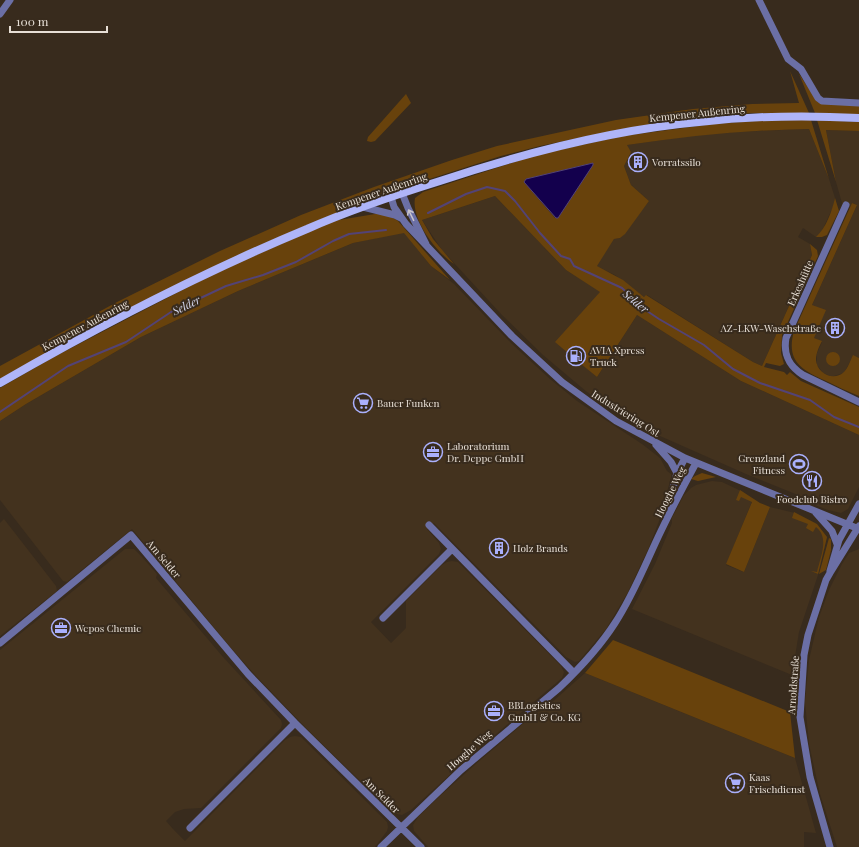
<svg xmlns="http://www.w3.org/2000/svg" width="859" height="847" font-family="'Playfair Display',serif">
  <rect width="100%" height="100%" fill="#382b1d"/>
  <path fill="#43321e" d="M809,129L829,179L835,198L833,207L821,233L816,237L803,228L798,237L810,244L812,255L762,366L753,362L647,295L644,297L615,275L596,266L614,239L620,238L649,201L631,185L624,166L630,152L627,145L697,135L731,132Z
    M826,130L859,131V358L853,356L844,373L834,376H830L823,373L817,365V353L822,342L814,338L812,305L857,205L852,203L850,207L842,203L836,182Z
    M495,196L566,270L601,292L572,348L586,359L582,364L597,377L637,315L741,381L859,435V487L848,509L841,513L828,510L804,501L803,497L746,474L651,432L622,416L587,392L543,355L502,315L442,250L422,220Z
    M404,232L431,266L454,284L512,344L550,379L577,401L642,444L660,458L667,471L671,474V477L661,516L649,547L628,592L606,629L579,661L575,662L566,657L434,523L427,529L439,543L441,549L439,554L371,622L391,643L406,628V601L442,565L447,562L452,561L458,562L561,666L564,672L562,678L476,751L411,810L402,815L397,814L388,808L308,730L257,677L232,649L132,529L67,582L63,581L0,500V421L26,404L141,337L238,291L353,243Z
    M712,481L722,482L739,490L753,499L726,565L744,572L770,507L795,513L817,525L827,537L819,572L799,632L792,675L632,609L655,564L672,523V518L684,495L691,488L696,485Z
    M4,519L56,586L57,591L0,636V523Z
    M125,549H134L142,557L157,574L156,578L223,657L281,720L282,724L281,728L201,808L184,809L175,812L166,821L173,829L185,841L285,740L290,737L295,736L301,737L303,739L387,822L388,827L387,831L375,847H0V650Z
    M859,549V847H837L820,794L809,744L805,702L809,660L819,617L829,590L842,564L849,553Z
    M585,673L795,758L816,833L804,832V847H428L414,831L413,825L418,817L442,794L478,762L537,712L542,711Z"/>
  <path fill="#68420c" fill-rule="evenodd" d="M790,71L809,113H751L668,121L612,131L540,146L501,156L414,184L331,215L258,246L0,379V366L117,302L220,251L301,215L374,187L452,160L497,146L616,120L693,109L752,104L799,103Z
    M799,74L817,101L859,105V115L815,113Z
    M406,94L411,103L375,141L371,142L367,141L368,137Z
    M773,120H811L829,179L809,129C748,130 688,136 627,145L631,152L624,166L631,185L649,201L625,234L620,238L614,239L597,266L623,280L644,297L646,295L753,362L762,366L812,255L810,244L817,250L818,256L782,335L781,353L784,364L780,366L766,363L764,367L784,372L787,375L790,372L801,381L859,407V435L741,381L637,315L597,377L581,364L586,359L573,348L568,353L555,342L600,292L566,270L495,196L422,220L433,239L454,264C437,253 411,220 415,198L423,192L536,155L623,136L714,124ZM592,163L593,165L558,218H555L524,182L526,179Z
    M817,120L859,122V131L826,130L836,182Z
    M835,198L839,211L827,235L822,237H816C826,228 832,211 835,198Z
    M852,203L857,205L812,305L826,310L814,338L822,341C819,347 816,353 816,360C817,373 833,382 844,372C848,368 850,361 853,355L859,358V396C847,391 836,386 824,380C800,369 786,360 794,331Z
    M375,214H387L398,221L450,280L431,266L404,233L353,243L238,291L141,337L26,404L0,421V388L54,357L217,272L333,221Z
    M826 359a7 7 0 1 1 14 0a7 7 0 1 1-14 0Z
    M702,473L716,477L698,481L691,479L695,476Z
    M740,490L760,503L770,507L744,572L726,564L752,502L741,497L739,501L736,500Z
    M794,512L817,524L827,537L818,574L811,571L817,572C820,558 830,538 816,527L813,532L806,528L808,524L792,518Z
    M829,538L831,539V550L826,570L819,574Z
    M613,640L790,712L795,758L585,673Z"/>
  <path fill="#13004d" stroke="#534376" d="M593,163V165L558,218H556L524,182L526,179Z"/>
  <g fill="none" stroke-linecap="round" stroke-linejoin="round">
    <path stroke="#534376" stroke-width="2" d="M428,213L466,194L487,187L505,191L515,201L540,233L561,256L570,259L574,266L622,288L644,309L659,319L704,345L733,369L760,383L810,400L834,417L859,427
      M0,412L68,366L126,342L171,312L226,286L263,275L296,262L333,241L349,234L386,230"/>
    <path stroke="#6b6fa5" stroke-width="7" d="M759,0L788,59L801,69L818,98L822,101L859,103
      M0,14L10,0
      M402,193L408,208L426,244
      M391,197L394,207L406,224L512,336L562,382L616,421L685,458L859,529
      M846,205L786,338C783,355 789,366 803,375L859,402
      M363,207L395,215L401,218
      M656,445L671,462L677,473
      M816,513L832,531L837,544
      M666,514L677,473L685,458
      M429,525L574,673
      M830,571L839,540L859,504
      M383,618L452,549
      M0,643L131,535L248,674L295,723L421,847
      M190,828L295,723
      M381,847L461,770L559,688C580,668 599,648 615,623C634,594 646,562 661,531C672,508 684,485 696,463
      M830,847L810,777L800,717L804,655L808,635L826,580L830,573L859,526"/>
    <path stroke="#afb5f8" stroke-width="8" d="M0,383C99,326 201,273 307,229C350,210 395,195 440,181C524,153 610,130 699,122C752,116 805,115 859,118"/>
  </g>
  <defs><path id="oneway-shaft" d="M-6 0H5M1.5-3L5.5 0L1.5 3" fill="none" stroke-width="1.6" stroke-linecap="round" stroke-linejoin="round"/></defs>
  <use stroke="#c8c3ca" href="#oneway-shaft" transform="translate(411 215) rotate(-116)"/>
  <defs>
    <g id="building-ring" transform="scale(1)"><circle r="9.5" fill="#382b1d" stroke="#aab0fc" stroke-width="1.5"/><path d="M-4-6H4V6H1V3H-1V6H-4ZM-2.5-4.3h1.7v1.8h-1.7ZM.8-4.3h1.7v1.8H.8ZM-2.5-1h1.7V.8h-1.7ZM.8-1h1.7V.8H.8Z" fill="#aab0fc"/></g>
    <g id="fuel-ring" transform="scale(1)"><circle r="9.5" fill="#382b1d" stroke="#aab0fc" stroke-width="1.5"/><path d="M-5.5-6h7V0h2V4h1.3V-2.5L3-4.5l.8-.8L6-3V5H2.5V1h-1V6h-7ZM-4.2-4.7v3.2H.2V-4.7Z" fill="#aab0fc"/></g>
    <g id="supermarket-ring" transform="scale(1)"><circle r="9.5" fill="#382b1d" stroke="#aab0fc" stroke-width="1.5"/><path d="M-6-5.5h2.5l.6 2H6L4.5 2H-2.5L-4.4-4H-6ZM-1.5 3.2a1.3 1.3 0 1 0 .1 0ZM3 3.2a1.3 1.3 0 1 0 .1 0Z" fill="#aab0fc"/></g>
    <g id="office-ring" transform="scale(1)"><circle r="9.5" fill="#382b1d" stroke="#aab0fc" stroke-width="1.5"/><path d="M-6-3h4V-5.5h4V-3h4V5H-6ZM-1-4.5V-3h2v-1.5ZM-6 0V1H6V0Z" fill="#aab0fc"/></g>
    <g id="stadium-ring" transform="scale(1)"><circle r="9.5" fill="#382b1d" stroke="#aab0fc" stroke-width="1.5"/><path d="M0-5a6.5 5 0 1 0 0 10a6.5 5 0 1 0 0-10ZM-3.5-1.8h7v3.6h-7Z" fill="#aab0fc"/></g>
    <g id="restaurant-ring" transform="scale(1)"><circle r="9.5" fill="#382b1d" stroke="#aab0fc" stroke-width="1.5"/><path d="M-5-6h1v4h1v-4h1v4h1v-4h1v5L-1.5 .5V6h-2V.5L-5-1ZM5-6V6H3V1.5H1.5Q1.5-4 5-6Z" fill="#aab0fc"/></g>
  </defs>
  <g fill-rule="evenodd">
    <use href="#building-ring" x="638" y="162"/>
    <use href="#building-ring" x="835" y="328"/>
    <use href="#fuel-ring" x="576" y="356"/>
    <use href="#supermarket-ring" x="363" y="403"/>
    <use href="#office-ring" x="433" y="452"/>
    <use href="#stadium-ring" x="799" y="464"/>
    <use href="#restaurant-ring" x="812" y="481"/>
    <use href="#building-ring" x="499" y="548"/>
    <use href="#office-ring" x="61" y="628"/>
    <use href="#office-ring" x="494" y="711"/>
    <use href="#supermarket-ring" x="735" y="783"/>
  </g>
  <g text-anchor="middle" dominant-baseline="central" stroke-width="4" stroke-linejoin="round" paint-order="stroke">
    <g font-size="10" fill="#e7dfd6" stroke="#382b1d">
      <text transform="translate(697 113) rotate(-6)">Kempener Außenring</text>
      <text transform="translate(381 191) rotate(-19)">Kempener Außenring</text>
      <text transform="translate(800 283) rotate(-66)">Erkeshütte</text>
      <text transform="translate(85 325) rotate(-28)">Kempener Außenring</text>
      <text transform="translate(626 413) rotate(32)">Industriering Ost</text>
      <text transform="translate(670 492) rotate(-63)">Hooghe Weg</text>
      <text transform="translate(164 559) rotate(50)">Am Selder</text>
      <text transform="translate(793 685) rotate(-86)">Arnoldstraße</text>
      <text transform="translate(469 750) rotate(-41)">Hooghe Weg</text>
      <text transform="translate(382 795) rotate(45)">Am Selder</text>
    </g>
    <g font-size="10" fill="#e7dfd6" stroke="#382b1d" text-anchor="start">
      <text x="652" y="162">Vorratssilo</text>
      <text x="821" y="328" text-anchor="end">AZ-LKW-Waschstraße</text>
      <text x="590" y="350">AVIA Xpress<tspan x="590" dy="12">Truck</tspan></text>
      <text x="377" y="403">Bauer Funken</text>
      <text x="447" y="446">Laboratorium<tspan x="447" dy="12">Dr. Deppe GmbH</tspan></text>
      <text x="785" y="458" text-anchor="end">Grenzland<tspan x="785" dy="12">Fitness</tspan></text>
      <text x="812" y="499" text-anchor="middle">Foodclub Bistro</text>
      <text x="513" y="548">Holz Brands</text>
      <text x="75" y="628">Wepos Chemie</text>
      <text x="508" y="705">BBLogistics<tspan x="508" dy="12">GmbH &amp; Co. KG</tspan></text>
      <text x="749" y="777">Kaas<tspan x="749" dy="12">Frischdienst</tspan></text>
    </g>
    <g font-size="11" font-style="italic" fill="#d7daf0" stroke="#382b1d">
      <text transform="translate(636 301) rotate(40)">Selder</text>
      <text transform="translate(186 305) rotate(-26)">Selder</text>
    </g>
  </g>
  <path d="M10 26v6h97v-6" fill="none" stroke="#e7dfd6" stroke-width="2"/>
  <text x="16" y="26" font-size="12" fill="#e7dfd6" stroke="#382b1d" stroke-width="3" paint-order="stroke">100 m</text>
</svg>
